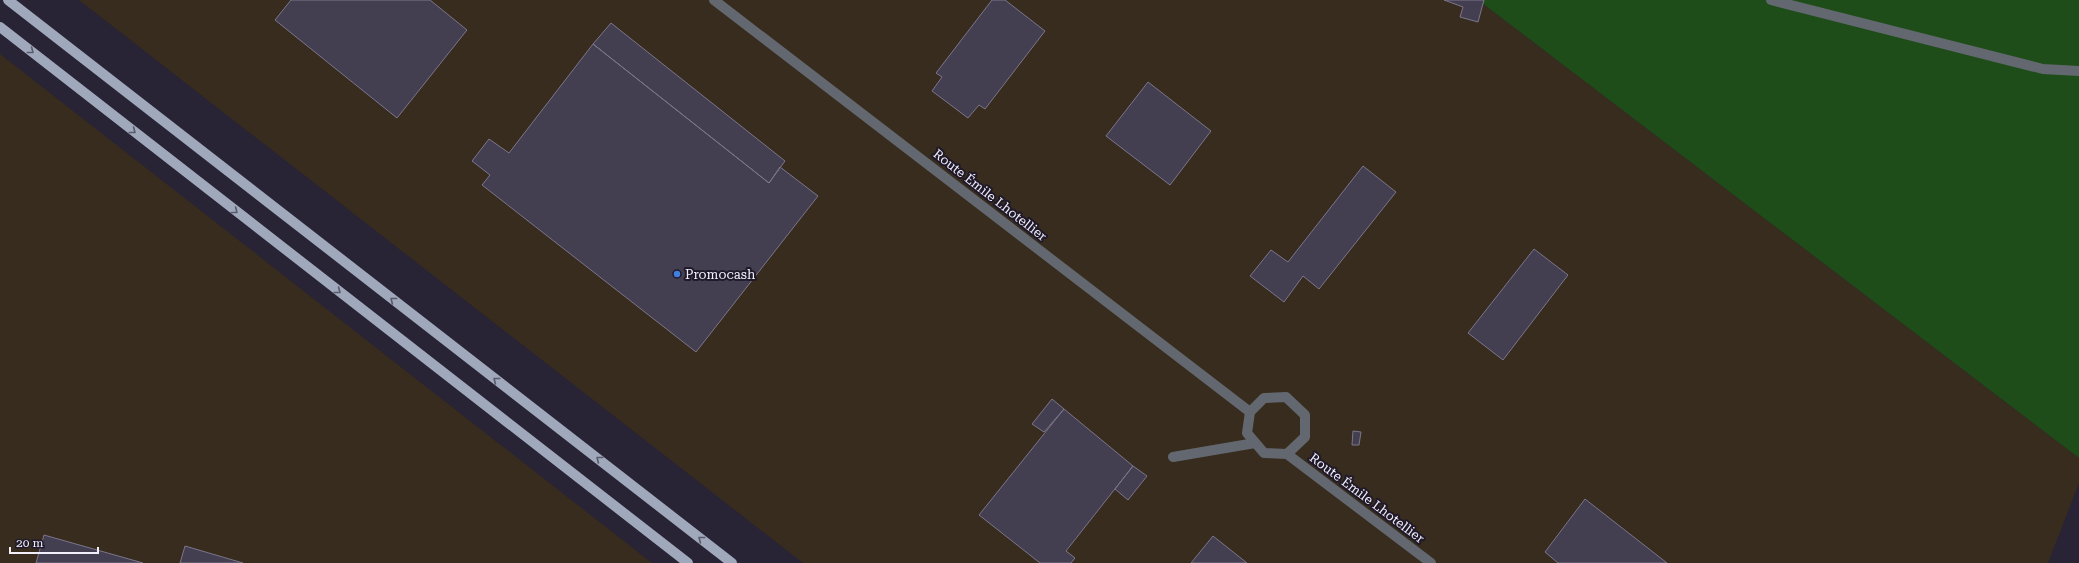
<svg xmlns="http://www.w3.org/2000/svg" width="2079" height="563" font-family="'Roboto Serif',serif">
  <rect width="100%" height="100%" fill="#282335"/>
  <path fill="#372c1d" d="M79,0H1478L2079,458V483L2048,563H803Z
    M0,54L652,563H0Z"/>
  <path fill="#1f4d19" d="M1478,0H2079V458Z"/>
  <path fill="#443e51" stroke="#7c768c" d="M291,0H430L467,30L397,118L275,20Z
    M992,0H1005L1045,31L985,109L979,105L968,118L932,91L942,77L936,73Z
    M1444,0H1484L1478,22L1460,17L1463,7Z
    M611,23L785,161L769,183L593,44Z
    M593,44L769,183L780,167L818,196L696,352L482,185L490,175L472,161L489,139L509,153Z
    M1148,82L1211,131L1170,185L1106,136Z
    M1363,166L1396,192L1319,289L1303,276L1284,302L1250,276L1271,250L1288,262Z
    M1534,249L1568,275L1503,360L1468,333Z
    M1052,399L1064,409L1044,432L1032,424Z
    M1064,409L1133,466L1066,551L1075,558L1071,563H1040L979,515Z
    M1353,431L1361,432L1359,445H1352Z
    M1133,466L1147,476L1128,500L1115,489Z
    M1585,499L1667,563H1558L1545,552Z
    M44,535L143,563H36Z
    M1213,536L1247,563H1191Z
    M185,546L243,563H180Z"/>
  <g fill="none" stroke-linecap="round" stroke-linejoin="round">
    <path stroke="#636870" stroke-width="10" d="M1771,0L2043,69L2079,71
      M1173,457L1255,443"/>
    <path stroke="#636870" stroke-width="10" d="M714,0L1250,412
      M1286,397L1305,415V437L1287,454L1264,453L1247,433L1250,412L1264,398Z
      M1287,454L1431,563"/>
    <path stroke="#9fa9bb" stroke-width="10" d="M8,0L732,563
      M0,27L688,563"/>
  </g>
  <defs><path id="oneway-chevron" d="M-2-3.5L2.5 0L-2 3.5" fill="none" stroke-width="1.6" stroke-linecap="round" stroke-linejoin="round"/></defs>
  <g stroke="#595a6b">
    <use href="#oneway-chevron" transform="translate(31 51) rotate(38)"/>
    <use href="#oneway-chevron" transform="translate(133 131) rotate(38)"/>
    <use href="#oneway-chevron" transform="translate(235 211) rotate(38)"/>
    <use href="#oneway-chevron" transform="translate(338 291) rotate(38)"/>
    <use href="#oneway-chevron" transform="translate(393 300) rotate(-142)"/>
    <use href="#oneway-chevron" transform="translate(496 380) rotate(-142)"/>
    <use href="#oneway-chevron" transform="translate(599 459) rotate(-142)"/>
    <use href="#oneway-chevron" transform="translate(701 539) rotate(-142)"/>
  </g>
  <circle fill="#3f7fe0" stroke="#1f192a" stroke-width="1.5" cx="677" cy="274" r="4"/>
  <g text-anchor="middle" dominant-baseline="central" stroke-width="4" stroke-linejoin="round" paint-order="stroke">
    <g font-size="13" fill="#f2effb" stroke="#1f192a">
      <text transform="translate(990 195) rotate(38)">Route Émile Lhotellier</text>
      <text transform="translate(1367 498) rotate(37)">Route Émile Lhotellier</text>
    </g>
    <g font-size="13" fill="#f2effb" stroke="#1f192a" text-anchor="start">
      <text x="685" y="274">Promocash</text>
    </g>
  </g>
  <path d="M10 547v6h88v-6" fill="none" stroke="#f2effb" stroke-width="2"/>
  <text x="16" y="547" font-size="12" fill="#f2effb" stroke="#1f192a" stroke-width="3" paint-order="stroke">20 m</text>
</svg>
